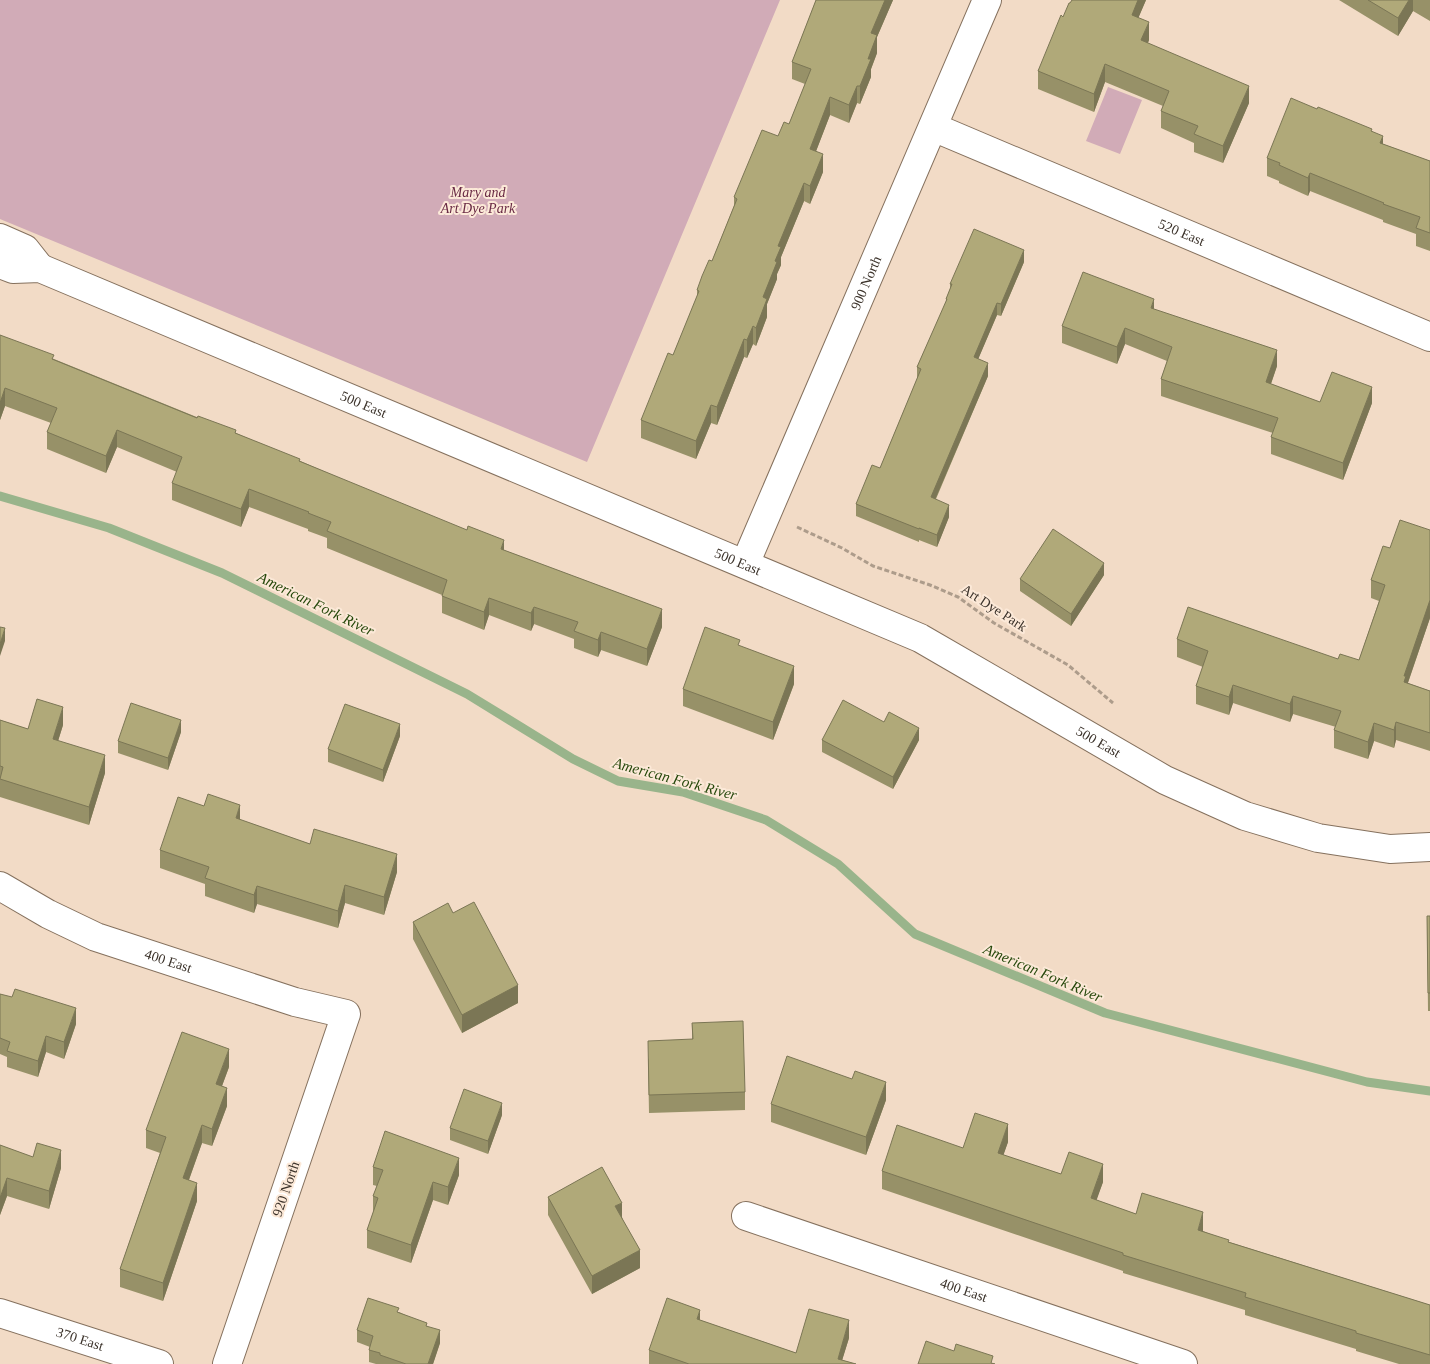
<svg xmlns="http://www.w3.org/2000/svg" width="1430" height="1364" font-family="'Times New Roman',serif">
  <rect width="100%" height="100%" fill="#f2dbc6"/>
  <path fill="#d1abb7" d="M0,0H780L587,462L0,219Z
    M1108,87L1142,100L1120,154L1086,141Z"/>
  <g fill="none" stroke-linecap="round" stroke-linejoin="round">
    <path stroke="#99b48b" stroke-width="9" d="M0,496L109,528L222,573L467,694L573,759L618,781L683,792L766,820L838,864L915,934L1105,1013L1367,1082L1430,1091"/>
    <g stroke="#85715e" stroke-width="30">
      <g id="minor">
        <path id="s1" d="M933,127L1430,337"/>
        <path d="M0,238L25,249L40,268"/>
        <path id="s2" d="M0,264L13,269L40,268L920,638L1165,780L1245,816L1318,838L1390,849L1430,847"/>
        <path id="s3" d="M745,564L987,0"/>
        <path id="s4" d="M0,886L48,914L96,937L295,1002L346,1014L227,1364"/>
        <path id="s5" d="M746,1216L1183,1364"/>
        <path id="s6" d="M0,1313L159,1364"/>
      </g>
    </g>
    <path stroke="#ad9c8b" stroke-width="3" stroke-dasharray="5 2.5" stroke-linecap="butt" d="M797,527L842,548L873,566L930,585L958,597L994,623L1068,665L1113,703"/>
    <use href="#minor" stroke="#fff" stroke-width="28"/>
  </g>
  <path fill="#979168" d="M816,0H893L877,37V53L871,69V77L860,104L857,103L849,123L830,115L816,151L823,172L810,204L804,201L781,257V265L777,274V279L767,304V317L756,346L753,344L747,358L744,357L717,425L711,423L696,459L641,438V420L673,355L697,297V290L712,261L734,206V197L778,136L789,124L805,84L792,79V62Z
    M1072,0H1146L1138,18L1149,40L1148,43L1249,103L1223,163L1194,152V143L1161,128V111L1163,106L1105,82L1094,112L1038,89V71Z
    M1339,0H1430V21L1413,11L1398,36Z
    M1372,131L1383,144L1430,161V251L1416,246V234L1383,222V220L1310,191L1308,196L1279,183V181L1267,176V158Z
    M1024,262L1001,316L997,315L978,359L988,376L936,499L949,517L937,547L919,540V542L856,516V504L880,468L917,379V367L946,302V299L950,289V284Z
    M1154,309L1277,366L1271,384L1320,402L1372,403L1343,480L1271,454V437L1273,433L1161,396V379L1167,361L1125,344L1117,364L1062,343V326Z
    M0,335L54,359L236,433L504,550L662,627L647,666L601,650L598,657L574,648V639L534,624L531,631L489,615L484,630L442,613V595L327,548V538L308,531V529L249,507L241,527L172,500V483L177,472L117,447L106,473L47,449V432L51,423L5,406L0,420Z
    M1430,530V618L1408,683L1430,691V751L1396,740L1394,748L1374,741L1368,759L1334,748V730L1336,727L1293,714L1290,722L1233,703L1229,715L1196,704V686L1203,667L1177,657V639L1338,659L1359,660L1379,601L1371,598V580L1390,548Z
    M1104,575L1071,626L1020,591V579Z
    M740,646L794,684L773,740L683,706V689Z
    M0,720L28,729L63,725L58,741L105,773L89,825L0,797Z
    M181,732L168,770L118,753V741Z
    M400,736L383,782L328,762V749Z
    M822,740H919L893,789L822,752Z
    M240,820L310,844L397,872L384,915L345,903L338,928L257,904L254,913L205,896V884L160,868V850Z
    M453,913L518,1003L462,1033L413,939V922Z
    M1427,916H1430V1011H1428Z
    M0,994L76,1024L64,1059L46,1052L38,1077L7,1067V1057L0,1054Z
    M692,1023L745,1092V1110L649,1113L648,1059L692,1039Z
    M229,1067L222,1086L227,1106L212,1146L202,1143L189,1180L197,1201L163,1301L120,1287V1269L160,1153L146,1148V1130Z
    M886,1100L866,1155L771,1122V1104Z
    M502,1115L488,1154L450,1140V1128Z
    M1008,1142L1003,1155L1061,1174L1103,1182L1096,1200L1136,1214L1203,1230V1231L1229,1242L1430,1305V1364H1399L1356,1351V1349L1245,1315V1310L1123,1273V1271L882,1189V1171L963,1148Z
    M0,1145L61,1168L49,1209L7,1196L0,1215Z
    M373,1167L459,1175L448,1205L433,1200L411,1263L367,1248V1230L373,1213V1196L377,1186L373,1185Z
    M548,1197L622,1217L640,1268L592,1294L548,1215Z
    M399,1312L427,1326L440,1343L433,1364H376L369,1362V1350L370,1347L357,1342V1330Z
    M700,1320L796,1353L849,1338L842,1360L856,1364H649V1350Z"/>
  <path fill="#7b7655" d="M885,0H893L877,37V53L871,69V77L860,104V86L868,59L871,33Z
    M1138,0H1146L1132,33V15Z
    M1409,0H1413V11L1398,36V18Z
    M1149,22V40L1141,58V40Z
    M1105,64V82L1094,112V94Z
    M857,86V103L849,123V105Z
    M1249,86V103L1223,163V146Z
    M830,97V115L810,167V149Z
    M1383,136V154L1380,143Z
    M823,154V172L810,204V186Z
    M1310,173V191L1308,196V178Z
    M804,183V201L781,257V265L777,274V279L767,304V317L756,346V328L763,297L775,261L778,246Z
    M1024,250V262L1001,316V304Z
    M1154,299V316L1151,308Z
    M997,303V315L974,369V357Z
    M753,326V344L747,358V340Z
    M1125,328V344L1117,364V347Z
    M744,339V357L717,425V407Z
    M1277,350V366L1266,398V382Z
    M988,363V376L931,509V497Z
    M1372,387V403L1343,480V463Z
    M5,388V406L0,420V403Z
    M711,405V423L696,459V441Z
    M117,430V447L106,473V456Z
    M249,489V507L241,527V509Z
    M949,505V517L937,547V535Z
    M504,540V558L501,549Z
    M1104,563V575L1071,626V614Z
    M489,598V615L484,630V612Z
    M1430,600V618L1406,688L1404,700V676Z
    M534,607V624L531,631V613Z
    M662,609V627L647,666V649Z
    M5,628V641L0,656V644Z
    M601,632V650L598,657V640Z
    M794,666V684L773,740V722Z
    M1233,685V703L1229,715V697Z
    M1293,696V714L1290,722V704Z
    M63,707V725L53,757V739Z
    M181,720V732L168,770V758Z
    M1396,722V740L1394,748V730Z
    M1374,723V741L1368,759V742Z
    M400,724V736L383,782V770Z
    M919,728V740L893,789V777Z
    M105,755V773L89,825V807Z
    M240,805V823L236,818Z
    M397,854V872L384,915V897Z
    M345,885V903L338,928V911Z
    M257,886V904L254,913V895Z
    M518,985V1003L462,1033V1015Z
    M76,1008V1024L64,1059V1042Z
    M46,1036V1052L38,1077V1061Z
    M229,1049V1067L216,1102V1084Z
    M886,1082V1100L866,1155V1137Z
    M227,1088V1106L212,1146V1129Z
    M502,1103V1115L488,1154V1141Z
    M1008,1124V1142L998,1171V1153Z
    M202,1125V1143L183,1196V1178Z
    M61,1150V1168L49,1209V1191Z
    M459,1158V1175L448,1205V1187Z
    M1103,1164V1182L1091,1216V1198Z
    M7,1178V1196L0,1215V1198Z
    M433,1182V1200L411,1263V1245Z
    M197,1183V1201L163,1301V1283Z
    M622,1203V1221L615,1206Z
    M1203,1212V1230L1198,1248V1230Z
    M640,1250V1268L592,1294V1276Z
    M700,1310V1328L697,1319Z
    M849,1320V1338L841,1364L838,1359Z
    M440,1330V1343L433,1364H428Z"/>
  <path fill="#b0a979" stroke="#7b7655" d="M816,0H885L871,33L877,35L868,59H871L860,86H857L849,105L830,97L810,149L823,154L810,186L804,183L778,246L781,247L775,261L777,262L763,297L767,299L756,328L753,326L747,340L744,339L717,407L711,405L696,441L641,420L668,353L673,355L699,291L697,290L702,276L709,260L712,261L737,199L734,197L762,130L778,136L784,122L789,124L811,69L792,62Z
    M1072,0H1138L1132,15L1149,22L1141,40L1249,86L1223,146L1194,134L1198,126L1161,111L1169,91L1105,64L1094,94L1038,71L1061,15L1063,17L1069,3H1070Z
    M1368,0H1409L1398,18Z
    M1291,98L1317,109L1318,107L1372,129L1371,131L1383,136L1380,143L1430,161V233L1416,228L1420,217L1383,204L1384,203L1310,173L1308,178L1279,165L1280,163L1267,158Z
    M974,229L1024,250L1001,304L997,303L974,357L988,363L931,497L949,505L937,535L919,528V529L856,504L872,465L880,468L921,369L917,367L947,299H946L952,284H950Z
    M1083,272L1154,299L1151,308L1277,350L1266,382L1320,402L1332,372L1372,387L1343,463L1271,437L1278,418L1161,379L1172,347L1125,328L1117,347L1062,326Z
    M0,335L54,355L52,359L197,418L198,416L236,430L235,433L300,459L299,461L467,530L468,526L504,540L501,549L662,609L647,649L601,632L598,640L574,631L578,622L534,607L531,613L489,598L484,612L442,596L447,580L327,531L331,522L308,513L309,512L249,489L241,509L172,483L182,457L117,430L106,456L47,432L57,408L5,388L0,403Z
    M1400,520L1430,530V600L1404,676H1406L1404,682L1430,691V733L1396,722L1394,730L1374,723L1368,742L1334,730L1341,711L1293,696L1290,704L1233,685L1229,697L1196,686L1208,651L1177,639L1188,607L1338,659L1340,654L1359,660L1385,585L1371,580L1383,546L1390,548Z
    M1053,529L1104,563L1071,614L1020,579Z
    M0,627L5,628L0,644Z
    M705,627L740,640L738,645L794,666L773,722L683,689Z
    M37,699L63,707L53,739L105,755L89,807L0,779L3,767L0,766V720L28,729Z
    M843,700L884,722L889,712L919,728L893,777L822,740Z
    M131,703L181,720L168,758L118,741Z
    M345,704L400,724L383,770L328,749Z
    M208,794L240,805L236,818L310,844L314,829L397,854L384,897L345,885L338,911L257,886L254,895L205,878L209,867L160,850L178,797L204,806Z
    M474,902L518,985L462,1015L413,922L448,903L453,913Z
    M1427,916H1430V993H1428Z
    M15,989L76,1008L64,1042L46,1036L38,1061L7,1051L10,1042L0,1038V994L12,997Z
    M743,1021L745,1092L649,1095L648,1041L693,1039L692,1023Z
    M182,1032L229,1049L216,1084L227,1088L212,1129L202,1125L183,1178L197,1183L163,1283L120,1269L166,1137L146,1130Z
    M787,1056L852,1079L855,1071L886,1082L866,1137L771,1104Z
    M464,1089L502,1103L488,1141L450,1128Z
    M975,1113L1008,1124L998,1153L1061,1174L1069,1152L1103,1164L1091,1198L1136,1214L1142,1193L1203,1212L1198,1230L1229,1240L1228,1242L1430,1305V1355L1356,1333V1331L1245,1297L1246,1293L1123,1255V1253L882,1171L897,1125L963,1148Z
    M385,1131L459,1158L448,1187L433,1182L411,1245L367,1230L378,1198L373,1196L383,1170L373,1167Z
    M37,1143L61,1150L49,1191L7,1178L0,1198V1145L33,1157Z
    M602,1167L622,1203L615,1206L640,1250L592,1276L548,1197Z
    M368,1298L399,1308L397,1312L427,1323L426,1326L440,1330L428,1364H406L380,1355V1353L369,1350L373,1336L357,1330Z
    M667,1298L700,1310L697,1319L796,1353L809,1309L849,1320L838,1359L856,1364H689L649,1350Z
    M926,1341L954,1351L956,1344L993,1356L991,1363L995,1364H918Z"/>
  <g text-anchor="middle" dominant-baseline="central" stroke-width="4" stroke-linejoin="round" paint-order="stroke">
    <g font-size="14" font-style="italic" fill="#692a44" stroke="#fce9d8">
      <text x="478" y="192">Mary and<tspan x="478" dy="16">Art Dye Park</tspan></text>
    </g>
    <g font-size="14" fill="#3b322a" stroke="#fce9d8">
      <text stroke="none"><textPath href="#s1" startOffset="270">520 East</textPath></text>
      <text stroke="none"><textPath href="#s3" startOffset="306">900 North</textPath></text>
      <text stroke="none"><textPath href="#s2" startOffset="392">500 East</textPath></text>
      <text stroke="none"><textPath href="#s2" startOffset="798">500 East</textPath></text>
      <text transform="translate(994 608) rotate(33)">Art Dye Park</text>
      <text stroke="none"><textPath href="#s2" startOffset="1202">500 East</textPath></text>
      <text stroke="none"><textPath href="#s4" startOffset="185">400 East</textPath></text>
      <text transform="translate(286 1189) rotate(-71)">920 North</text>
      <text stroke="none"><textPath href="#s5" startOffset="230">400 East</textPath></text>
      <text stroke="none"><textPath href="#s6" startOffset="84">370 East</textPath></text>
    </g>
    <g font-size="15" font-style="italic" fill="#26480b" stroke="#fce9d8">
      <text transform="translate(316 604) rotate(26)">American Fork River</text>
      <text transform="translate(675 779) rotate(15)">American Fork River</text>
      <text transform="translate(1043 973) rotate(23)">American Fork River</text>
    </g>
  </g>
</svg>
